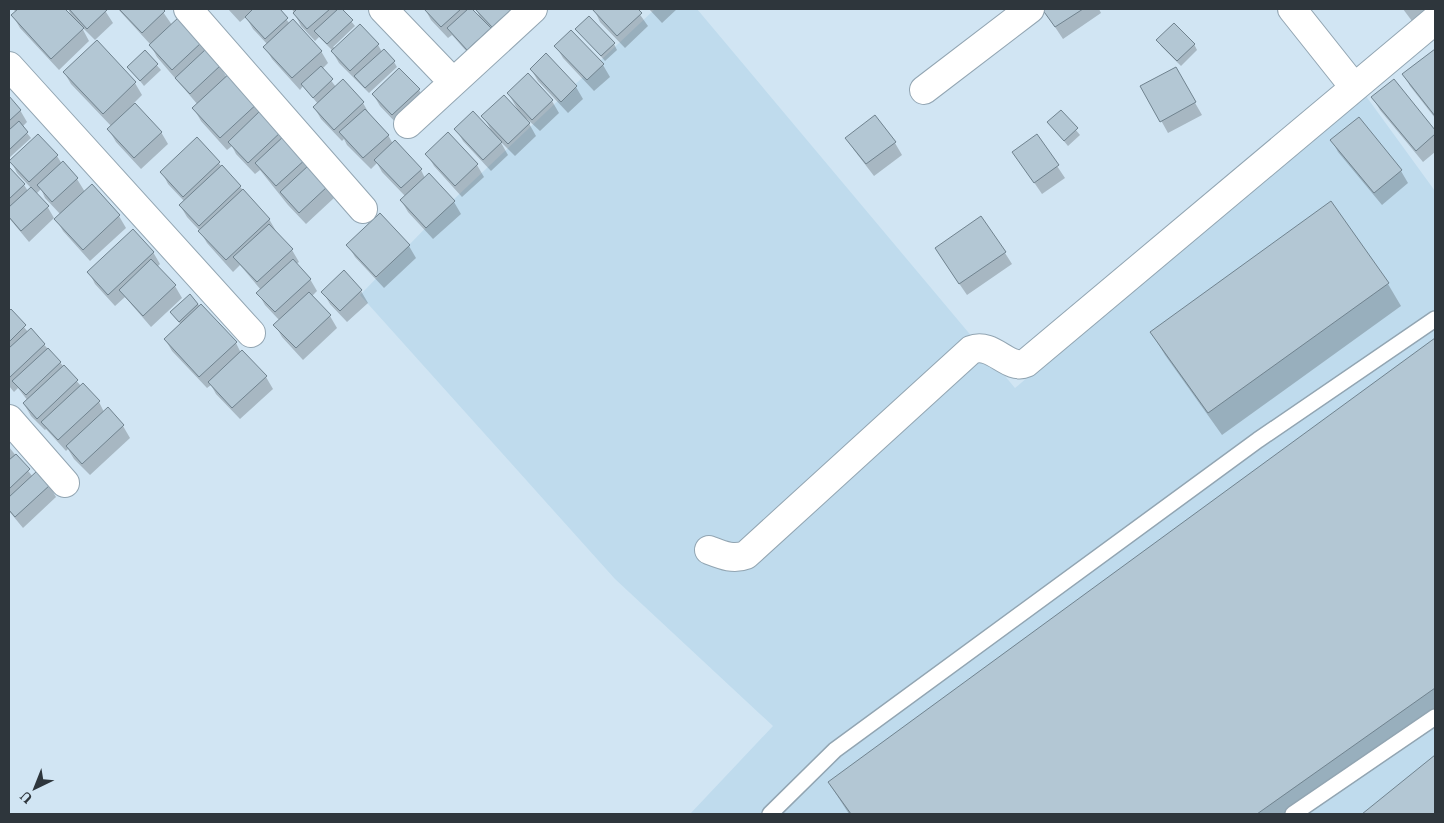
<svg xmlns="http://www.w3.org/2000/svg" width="1444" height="823" font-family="'IBM Plex Serif',serif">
  <rect width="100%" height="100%" fill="#d1e5f3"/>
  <path fill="#bfdbed" d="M655,9H697L1015,388L1363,92L1435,191V814H690L773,726L615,579L360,295L452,201Z"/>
  <path fill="#0003" d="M13,9H63L73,19L68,9H104L113,23L95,40L81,26L89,41L59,70L20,28L13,16L16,12Z
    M118,9H161L172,25L201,43L206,50L220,66L227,78L232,73L327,186L334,198L306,224L288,205L260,170L255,174L236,154L232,146L227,150L201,121L194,109L198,105L157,57L150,44Z
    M228,9H278L290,24L321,51L328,63L322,69L336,87L363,103L370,115L388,135L393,144L421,170L425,178L429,174L454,202L461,214L433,239L408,212L401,200L405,196L382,172L377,163L371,169L347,145L344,139L342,141L321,119L314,107L318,104L303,86L300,90L272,59L265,47L268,45L253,29L246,17L240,22Z
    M292,9H341L355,26L333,47L335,48L378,45L382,52L394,62L397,67L369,93L339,63L331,49L319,37L315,41L301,26Z
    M425,9H466L467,11L470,9L482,21L476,9H511L519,21L500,38L489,28L496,41L475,61L452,35L448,38L431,20Z
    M594,9H636L648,26L625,48L600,22Z
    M649,9H677L662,23Z
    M1043,9H1099L1101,13L1063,39Z
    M1403,9H1430L1412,21Z
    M577,29L614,44L617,50L605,61Z
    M1158,40L1194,44L1197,50L1181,66L1161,46Z
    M97,42L135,83L142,95L134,103L161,132L168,144L141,169L116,142L109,130L112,127L71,84L64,72Z
    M556,46L603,65L610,77L594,91L563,58Z
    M1435,49V118L1410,86L1403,74Z
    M145,52L161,70L144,86L129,67Z
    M546,55L576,87L583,99L568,113L538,81L531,69Z
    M1175,68L1202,115L1168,133L1142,86Z
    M528,75L552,101L559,113L540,131L526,118L536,136L515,156L500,141L508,155L491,171L463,141L456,129L491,130L483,116L518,110L508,93Z
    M1394,81L1435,132V152L1423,162L1380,110L1373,98Z
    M419,90L426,102L399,126L380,106L373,94Z
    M9,98L20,110L27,122L22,127L31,138L9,158Z
    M1061,112L1080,135L1068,146L1049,123Z
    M1358,118L1401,171L1408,183L1382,205L1338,152L1332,140Z
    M38,135L57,156L62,164L63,163L77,179L85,192L92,186L119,216L126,228L90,261L63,231L56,219L61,215L45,198L41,189L36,194L47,206L54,218L29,242L9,218V169L24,185L28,191L31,188L17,173L11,161Z
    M1037,136L1065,178L1042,194L1014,153Z
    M847,138L895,143L902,155L874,176L854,150Z
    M197,139L269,219L276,231L275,232L292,250L299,262L296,264L310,279L317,291L312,296L330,316L337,328L303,360L282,337L275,325L280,321L265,305L258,293L261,290L240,265L233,272L207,243L200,231L187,217L180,205L184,201L168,184L162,172Z
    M427,154L477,165L484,177L462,197L434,166Z
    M380,215L409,246L416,258L384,288L355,257L348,245Z
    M153,252L160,264L157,267L175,286L182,298L151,327L125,297L115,306L95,284L89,272Z
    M1005,253L1012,264L967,295L943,260Z
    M344,272L361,291L368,303L347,322L330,304L323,292Z
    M1388,284L1401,306L1222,435L1165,355L1151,332Z
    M190,296L236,343L241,353L266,377L273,389L240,419L216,394L211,385L207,388L172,351L165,339L181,325L172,313Z
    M9,309L28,332L31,330L81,386L82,385L99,402L104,412L108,409L123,426L130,438L90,475L74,459L68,449L66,451L46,429L45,430L31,416L24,404L28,401L18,388L14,392L9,386Z
    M1435,340V720L1302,814H849L829,783Z
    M9,447L33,477L49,485L56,497L23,528L9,511Z
    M1435,756V814H1364Z"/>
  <path fill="#b3c7d4" stroke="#70838f" d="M18,9H65L84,28L51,59L11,15Z
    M69,9H106L107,10L87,29Z
    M119,9H163L165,11L142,33Z
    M253,9H280L288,18L265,39L245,17Z
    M297,9H330L307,29L293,13Z
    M338,9H342L353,20L327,44L314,31Z
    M424,9H461L441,27Z
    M468,9H472L491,28L467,50L447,28Z
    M475,9H512L492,27Z
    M592,9H638L642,13L617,36Z
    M1042,9H1083L1055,27Z
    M589,16L615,43L601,56L575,29Z
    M179,17L202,42L172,70L149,45Z
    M293,19L322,51L292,78L263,47Z
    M1174,23L1195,44L1177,61L1156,40Z
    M360,24L379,44L350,71L331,51Z
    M571,30L604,64L587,80L554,46Z
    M97,40L136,82L103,114L63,72Z
    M206,49L221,65L190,94L175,78Z
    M384,49L395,61L365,88L354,76Z
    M1435,49V116L1402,74Z
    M145,50L158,64L140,81L127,67Z
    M546,53L577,86L561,102L530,69Z
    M321,66L333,79L313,98L301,84Z
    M1176,67L1196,102L1160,122L1140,86Z
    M399,68L420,89L392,115L372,94Z
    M232,71L260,101L220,138L192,108Z
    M528,73L553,100L532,120L507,93Z
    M343,79L364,102L334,130L313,107Z
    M1394,79L1435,130V134L1416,151L1371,97Z
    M504,95L530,123L508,144L481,116Z
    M9,96L21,110L9,121Z
    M135,103L162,132L134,158L107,129Z
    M262,109L283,130L248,163L228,142Z
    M365,109L389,135L363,158L339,132Z
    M1061,110L1078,128L1064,141L1047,122Z
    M473,111L502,142L483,160L454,129Z
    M875,115L896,142L866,164L845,138Z
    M1359,117L1402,170L1374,193L1330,140Z
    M19,121L28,132L9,150V130Z
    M448,132L478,164L455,186L425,154Z
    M38,134L58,155L29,182L9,161Z
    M1037,134L1059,165L1034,183L1012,152Z
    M285,135L307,158L276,186L255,163Z
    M197,137L220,162L183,197L160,172Z
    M395,140L422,169L401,188L374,160Z
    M63,161L78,178L52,202L37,185Z
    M222,165L241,186L199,226L179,205Z
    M309,165L328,186L299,213L280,192Z
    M9,167L25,184L9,199Z
    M429,173L455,201L426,228L400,200Z
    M92,184L120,215L83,250L54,219Z
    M31,187L49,206L21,231L9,217V207Z
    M243,189L270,219L226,260L198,231Z
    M1331,201L1389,283L1208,413L1150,332Z
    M380,213L410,245L376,277L346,245Z
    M981,216L1006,252L959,284L935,248Z
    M269,224L293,249L257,282L233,257Z
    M133,229L154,252L108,295L87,272Z
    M151,259L176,285L143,316L119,290Z
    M293,259L311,279L275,312L256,293Z
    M344,270L362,290L340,311L321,292Z
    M309,292L331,315L296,348L273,325Z
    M190,294L198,304L179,322L170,312Z
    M201,304L237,342L199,377L164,339Z
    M11,309L26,325L9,342V311Z
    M31,328L45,344L9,378V348Z
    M1435,338V688L1257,814H851L828,782Z
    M48,348L61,362L26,395L12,381Z
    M242,350L267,376L232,408L208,382Z
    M64,365L78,380L37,419L23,403Z
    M83,383L100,401L58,440L41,422Z
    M108,407L124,425L82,464L66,446Z
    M16,454L30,469L9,489V460Z
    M37,471L50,485L15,517L9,510V497Z
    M1435,755V814H1362Z"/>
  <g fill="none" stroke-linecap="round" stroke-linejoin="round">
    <g stroke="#92a5b2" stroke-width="18">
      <path id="lane" d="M770,814L835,750L1258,440L1435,319
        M1293,814L1435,717"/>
    </g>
    <g stroke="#92a5b2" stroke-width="30">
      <path id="street" d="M188,9L363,209
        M383,9L453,82
        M1292,9L1354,87
        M9,66L251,333
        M924,90L1030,9
        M408,124L533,9
        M9,419L65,483
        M709,550C722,555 733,560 746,555L971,350C993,341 1008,371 1026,363L1435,20"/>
    </g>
    <use href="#lane" stroke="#fff" stroke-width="15"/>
    <use href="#street" stroke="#fff" stroke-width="28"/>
  </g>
  <rect width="1444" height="823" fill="none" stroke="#2e363c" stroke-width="20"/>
  <g transform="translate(35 788) rotate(223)" stroke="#d1e5f3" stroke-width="4" paint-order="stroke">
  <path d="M0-4L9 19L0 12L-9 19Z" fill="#2e363c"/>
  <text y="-8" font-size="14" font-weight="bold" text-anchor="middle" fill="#2e363c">U</text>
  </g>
</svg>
